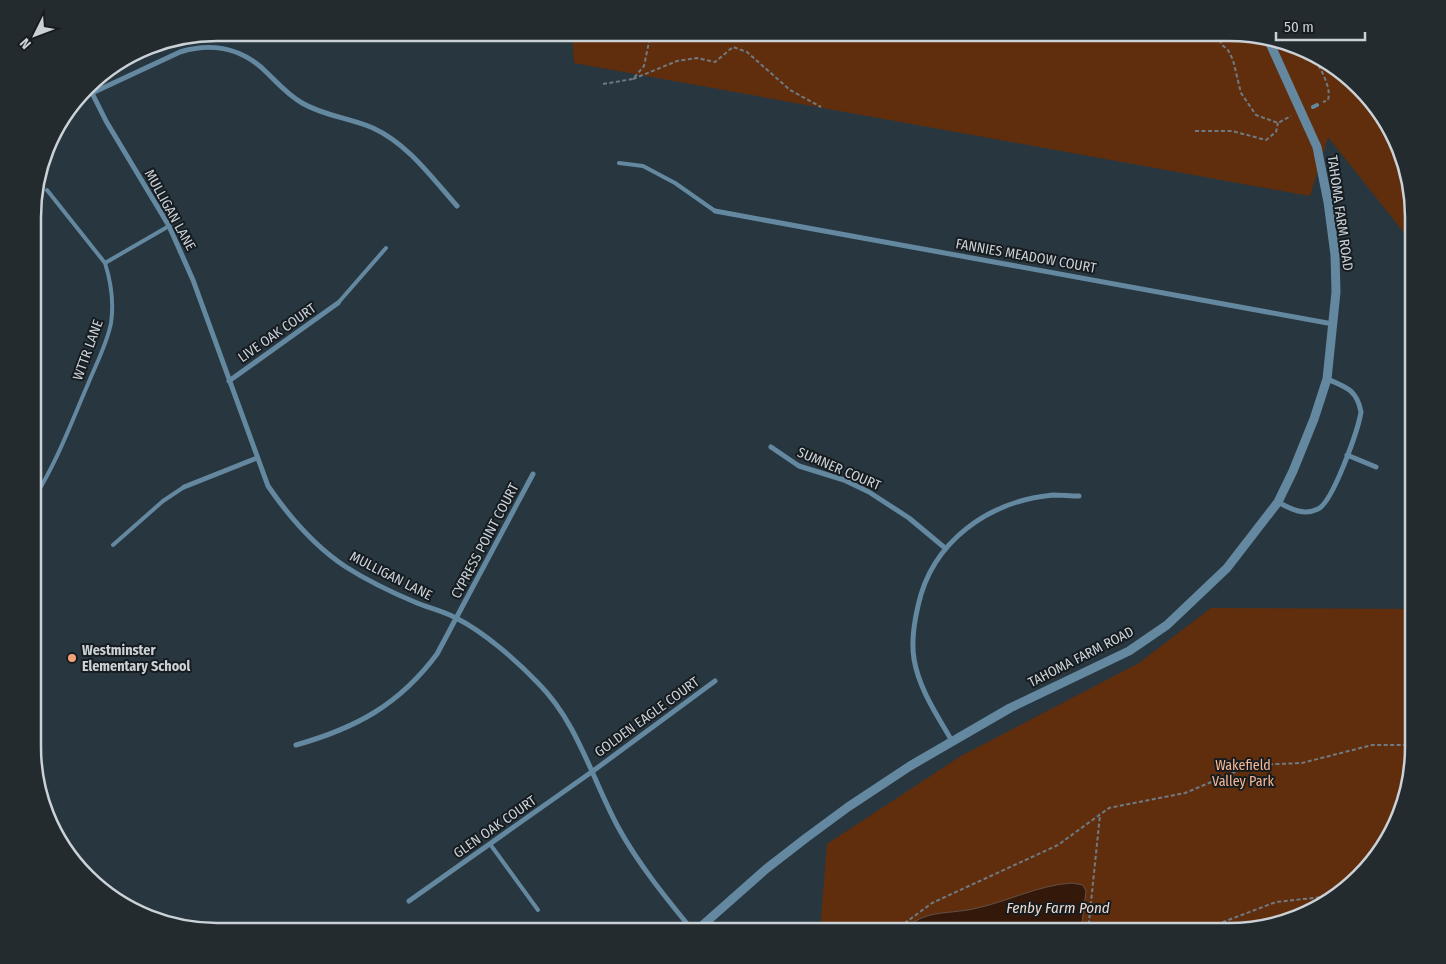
<svg xmlns="http://www.w3.org/2000/svg" width="1446" height="964" font-family="'Fira Sans Condensed',sans-serif">
  <rect width="100%" height="100%" fill="#28363f"/>
  <path fill="#612e0d" d="M572,33H1229L1288,42L1331,64L1389,125L1413,206V244L1328,137L1310,196L574,63Z
    M1211,608L1413,609V758L1404,806L1382,849L1321,907L1240,931H820L827,844L961,756L1139,663Z"/>
  <path fill="#34190a" stroke="#615048" d="M1072,883L1083,885L1086,891L1081,931H901C928,909 942,915 973,909C1007,902 1038,885 1072,883Z"/>
  <g fill="none" stroke-linecap="round" stroke-linejoin="round">
    <path stroke="#6f7a82" stroke-width="2" stroke-dasharray="4 2.5" stroke-linecap="butt" d="M1219,33L1221,44L1228,50L1233,60L1241,93L1256,115L1278,123L1291,116
      M1312,54C1319,67 1332,86 1328,100L1323,102
      M633,79L677,61L697,58L715,62L733,47L747,52L790,90L821,107
      M603,84L633,79L644,66L650,37L649,33
      M1195,131H1232L1266,140L1276,132L1278,123
      M894,931L932,903L1058,845L1109,808L1185,793L1252,765L1302,763L1372,745H1413
      M1088,931L1100,815
      M1205,931L1215,925L1276,902L1332,896"/>
    <path stroke="#6388a0" stroke-width="4" d="M80,98L92,93
      M1313,107L1317,105
      M619,163L643,166L675,183L715,211
      M105,263L169,226
      M338,303L386,248
      M34,498C57,462 71,423 88,384C96,364 107,344 111,323C114,303 111,282 105,263L47,190
      M113,545L163,501L184,487
      M490,844L538,910"/>
    <path stroke="#6388a0" stroke-width="5" d="M89,87L106,121L169,226L193,280L268,486C290,518 314,546 346,567C368,581 393,593 417,603C429,608 443,611 456,618C484,632 516,660 538,683C578,723 592,779 618,827C639,865 666,898 693,931
      M92,93L180,52C209,43 238,47 262,68C275,80 286,94 302,103C324,116 350,118 373,128C408,144 432,178 457,206
      M715,211L1333,324
      M229,381L338,303
      M771,447L799,466L844,480L869,492L909,518L945,548
      M1347,455L1376,467
      M184,487L257,458
      M1278,502C1290,509 1304,516 1318,509C1333,502 1358,430 1361,412C1357,390 1346,387 1327,379
      M952,741C937,715 919,689 914,659C911,641 914,623 918,606C932,541 989,501 1053,495C1061,495 1071,496 1079,496
      M296,745C356,728 399,705 437,654L533,474
      M409,901L593,771L715,681"/>
    <path stroke="#6388a0" stroke-width="9" d="M696,931L766,869L806,838L848,807L910,766L1010,708L1129,651L1167,625L1227,568L1278,502L1293,471L1314,419L1327,379L1336,292L1335,255L1328,202L1317,147L1268,39"/>
  </g>
  <circle fill="#f0a278" stroke="#161c20" stroke-width="2" cx="72" cy="658" r="5"/>
  <g text-anchor="middle" dominant-baseline="central" stroke-width="4" stroke-linejoin="round" paint-order="stroke">
    <g font-size="14" fill="#cad2d8" stroke="#161c20">
      <text transform="translate(170 210) rotate(61)">MULLIGAN LANE</text>
      <text transform="translate(1340 213) rotate(82)">TAHOMA FARM ROAD</text>
      <text transform="translate(1026 256) rotate(10)">FANNIES MEADOW COURT</text>
      <text transform="translate(277 333) rotate(-35)">LIVE OAK COURT</text>
      <text transform="translate(88 350) rotate(-70)">WTTR LANE</text>
      <text transform="translate(839 469) rotate(23)">SUMNER COURT</text>
      <text transform="translate(485 541) rotate(-62)">CYPRESS POINT COURT</text>
      <text transform="translate(391 576) rotate(27)">MULLIGAN LANE</text>
      <text transform="translate(1081 657) rotate(-27)">TAHOMA FARM ROAD</text>
      <text transform="translate(647 717) rotate(-36)">GOLDEN EAGLE COURT</text>
      <text transform="translate(495 827) rotate(-35)">GLEN OAK COURT</text>
    </g>
    <g font-size="14" font-weight="bold" fill="#cad2d8" stroke="#161c20" text-anchor="start">
      <text x="82" y="650">Westminster<tspan x="82" dy="16">Elementary School</tspan></text>
    </g>
    <g font-size="14" fill="#f8b692" stroke="#161c20">
      <text x="1243" y="765">Wakefield<tspan x="1243" dy="16">Valley Park</tspan></text>
    </g>
    <g font-size="15" font-style="italic" fill="#efd8cc" stroke="#161c20">
      <text x="1058" y="908">Fenby Farm Pond</text>
    </g>
  </g>
  <path d="M0 0H1446V964H0ZM217 41H1229A176 176 0 0 1 1405 217V747A176 176 0 0 1 1229 923H217A176 176 0 0 1 41 747V217A176 176 0 0 1 217 41Z" fill="#242b2f" fill-rule="evenodd"/>
  <path fill="none" stroke="#cad2d8" stroke-width="2.5" d="M217 41H1229A176 176 0 0 1 1405 217V747A176 176 0 0 1 1229 923H217A176 176 0 0 1 41 747V217A176 176 0 0 1 217 41Z"/>
  <g transform="translate(35 35) rotate(228)" stroke="#161c20" stroke-width="4" paint-order="stroke">
  <path d="M0-4L9 19L0 12L-9 19Z" fill="#cad2d8"/>
  <text y="-8" font-size="14" font-weight="bold" text-anchor="middle" fill="#cad2d8">N</text>
  </g>
  <path d="M1276 32v8h89v-8" fill="none" stroke="#cad2d8" stroke-width="2.5"/>
  <text x="1284" y="32" font-size="15" fill="#cad2d8" stroke="#161c20" stroke-width="4" paint-order="stroke">50 m</text>
</svg>
